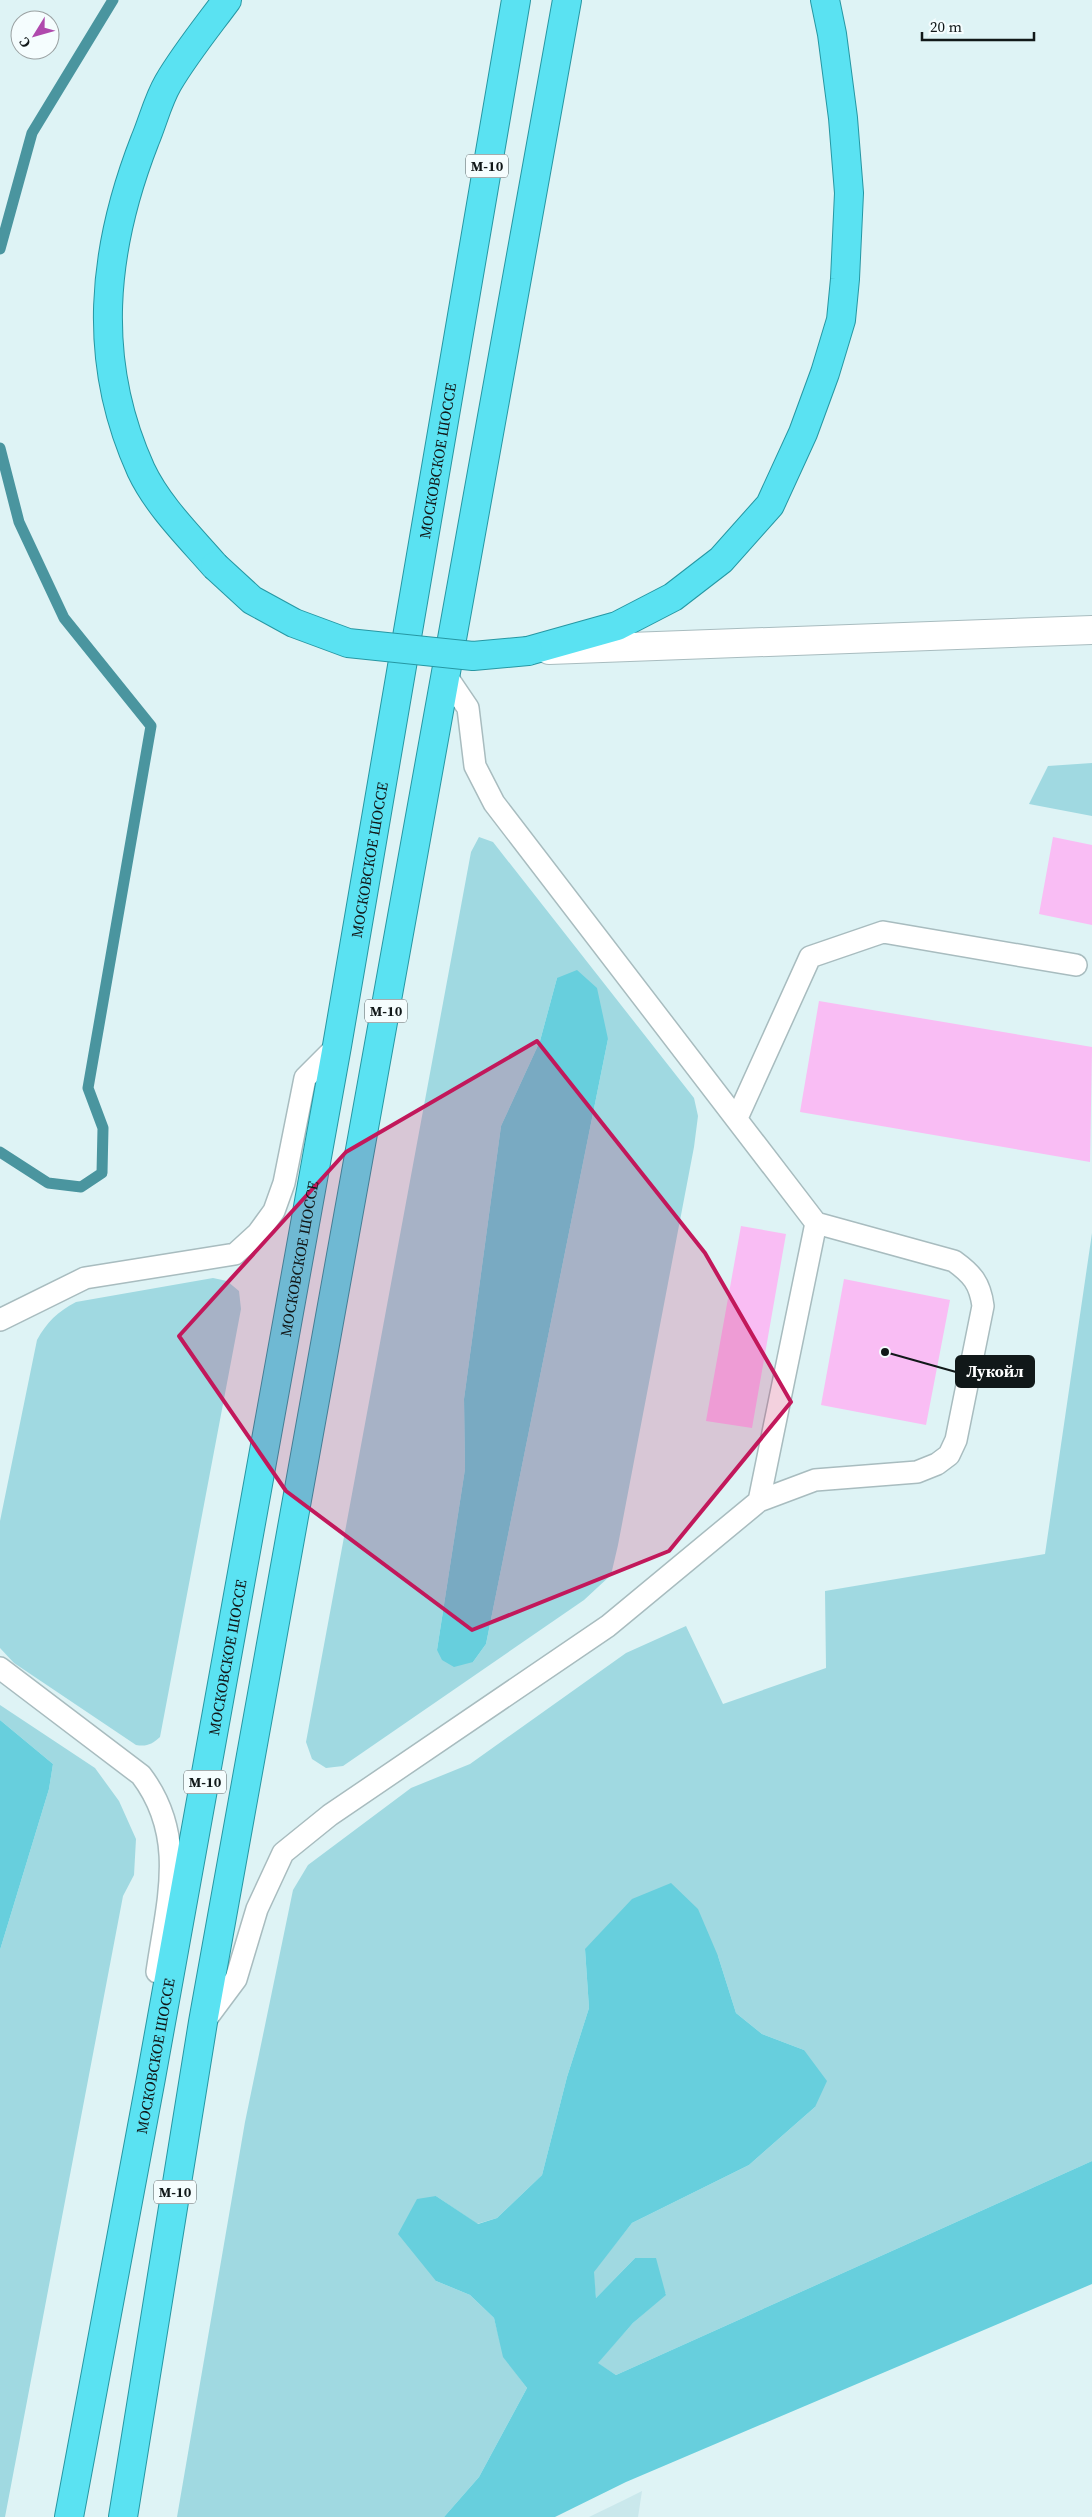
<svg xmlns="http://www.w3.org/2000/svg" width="1092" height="2517" font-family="'Source Serif 4',serif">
  <rect width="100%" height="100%" fill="#def3f5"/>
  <path fill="#cae8ec" d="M642,2491L638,2517H589L622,2501Z"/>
  <path fill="#a0d9e1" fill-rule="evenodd" d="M1092,763V816L1029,804L1048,766Z
    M479,837L493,842L694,1098L698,1116L694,1147L618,1545L611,1575L584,1600L343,1766L326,1768L312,1759L306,1742L471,852ZM557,978L608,1039L486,1644L473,1662L437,1650L465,1469L464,1399L501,1126L540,1041Z
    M1092,1233V2161L616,2375L597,2363L633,2323L666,2294L635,2258L596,2298L593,2272L632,2223L749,2165L815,2107L804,2050L762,2034L736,2013L718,1956L585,1949L589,2008L567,2077L542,2175L497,2218L477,2224L436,2196V2281L470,2295L494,2318L504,2357L527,2388L479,2477L444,2517H177L245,2122L293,1890L308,1865L411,1788L470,1764L626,1653L686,1626L723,1704L826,1668L825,1591L1045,1554Z
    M213,1278L227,1281L239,1291L241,1309L160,1737C152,1744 147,1747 136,1745L14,1663L0,1648V1521L37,1340C47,1322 57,1312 76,1302Z
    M0,1705L95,1768L119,1801L136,1839L134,1875L123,1896L5,2517H0V1950L49,1789L53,1764L0,1720Z"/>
  <path fill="#67cfdd" d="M577,970L597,988L608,1039L486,1644L473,1662L454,1667L442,1660L437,1650L465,1469L464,1399L501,1126L540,1041L557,978Z
    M0,1720L53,1764L49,1789L0,1950Z
    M671,1883L698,1909L718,1956L736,2013L762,2034L804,2050L827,2081L815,2107L749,2165L632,2223L594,2272L596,2298L635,2258H656L666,2295L633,2323L598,2363L616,2375L1092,2161V2284L626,2482L555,2517H444L479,2477L527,2388L503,2357L494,2318L470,2295L436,2281L398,2234L417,2199L436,2196L478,2224L497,2218L542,2175L567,2077L589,2008L585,1949L632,1899Z"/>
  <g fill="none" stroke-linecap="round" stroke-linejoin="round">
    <path stroke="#4a959f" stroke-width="11" d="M0,249L32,133L113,0
      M0,448L19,522L64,618L151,726L88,1088L103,1128L102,1173L81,1187L48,1183L0,1152"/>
  </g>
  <path fill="#f9bdf4" d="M1053,837L1092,845V925L1039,914Z
    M819,1001L1092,1047L1090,1162L800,1112Z
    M741,1226L786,1234L752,1428L706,1421Z
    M844,1279L950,1300L926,1425L821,1405Z"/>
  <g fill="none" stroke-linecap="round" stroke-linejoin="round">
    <g stroke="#a8bcbf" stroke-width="24">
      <path id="service" d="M737,1118L810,957L883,932L1076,965
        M0,1320L85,1278L235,1254L258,1233L274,1211L284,1183L305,1078L337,1046
        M759,1501L815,1480L917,1472L937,1464L949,1455L956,1440L983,1306C980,1283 972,1274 954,1261L816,1223
        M0,1668L141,1775C188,1837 167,1902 157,1972
        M204,2022L236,1979L257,1909L283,1853L330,1815L608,1626L759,1501L816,1223L494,803L475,766L468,708L447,677"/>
    </g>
    <g stroke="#a8bcbf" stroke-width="30">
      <path id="secondary" d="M549,650L1092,630"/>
    </g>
    <g stroke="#2697a3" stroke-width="30">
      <g id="trunk">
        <path d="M215,566C189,536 158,506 141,470C91,360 102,250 145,140C153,121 158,100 168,83C185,54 207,27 227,0"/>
        <path d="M528,651L617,626L673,597L721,560L770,505L803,433L825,373L841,320L845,279L849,193L843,118L832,34L825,0"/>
        <path id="s1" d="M69,2517L151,2078L337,1046L516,0"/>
        <path d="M123,2517L203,2022L567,0"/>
      </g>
    </g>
    <use href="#service" stroke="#fff" stroke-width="21"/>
    <use href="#secondary" stroke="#fff" stroke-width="28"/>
    <use href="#trunk" stroke="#5ae2f2" stroke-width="28"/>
    <g stroke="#2697a3" stroke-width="30" stroke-linecap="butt">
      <path id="trunk-bridge" d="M215,566L252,600L294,623L348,643L473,656L528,651"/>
    </g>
    <use href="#trunk-bridge" stroke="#5ae2f2" stroke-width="28"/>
  </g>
  <path fill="#c2185b" fill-opacity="0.2" stroke="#c2185b" stroke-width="4" stroke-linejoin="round" d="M537,1041L705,1253L791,1402L669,1551L472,1630L286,1491L179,1336L346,1152Z"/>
  <g text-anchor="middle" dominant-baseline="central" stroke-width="4" stroke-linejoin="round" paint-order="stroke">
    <g fill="#f5fdfe" stroke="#555d5e" stroke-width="1">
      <rect x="466" y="154.5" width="42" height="23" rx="4"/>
      <rect x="365" y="999.5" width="42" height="23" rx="4"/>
      <rect x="184" y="1770.5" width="42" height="23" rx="4"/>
      <rect x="154" y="2180.5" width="42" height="23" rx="4"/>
    </g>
    <g font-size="14" font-weight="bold" fill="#111819">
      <text x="487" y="166">М-10</text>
      <text x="386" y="1011">М-10</text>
      <text x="205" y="1782">М-10</text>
      <text x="175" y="2192">М-10</text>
    </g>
    <g font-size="15" fill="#111819" stroke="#f5fdfe">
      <text stroke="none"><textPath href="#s1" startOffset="2089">МОСКОВСКОЕ ШОССЕ</textPath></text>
      <text stroke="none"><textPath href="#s1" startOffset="1684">МОСКОВСКОЕ ШОССЕ</textPath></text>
      <text stroke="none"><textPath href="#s1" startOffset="1279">МОСКОВСКОЕ ШОССЕ</textPath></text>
      <text stroke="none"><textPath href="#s1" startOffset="874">МОСКОВСКОЕ ШОССЕ</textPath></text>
      <text stroke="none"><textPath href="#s1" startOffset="469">МОСКОВСКОЕ ШОССЕ</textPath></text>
    </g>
  </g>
  <path fill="none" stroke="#111819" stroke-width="2" d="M885 1352L956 1372"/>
  <circle fill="#111819" stroke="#f5fdfe" stroke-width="2" cx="885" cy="1352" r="5"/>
  <rect fill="#111819" stroke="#111819" stroke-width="2" x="956" y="1356" width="78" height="31" rx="5"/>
  <g font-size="16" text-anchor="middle" font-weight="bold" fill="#fff">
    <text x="995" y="1377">Лукойл</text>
  </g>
  <g transform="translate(35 35) rotate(233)"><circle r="24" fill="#f5fdfe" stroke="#9aa1a2"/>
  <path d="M0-4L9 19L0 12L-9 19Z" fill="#af49ad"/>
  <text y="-8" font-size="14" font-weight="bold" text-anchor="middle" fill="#111819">С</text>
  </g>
  <path d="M922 32v8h112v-8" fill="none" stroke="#111819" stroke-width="2.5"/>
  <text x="930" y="32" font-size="15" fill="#111819" stroke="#f5fdfe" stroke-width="4" paint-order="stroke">20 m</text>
</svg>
